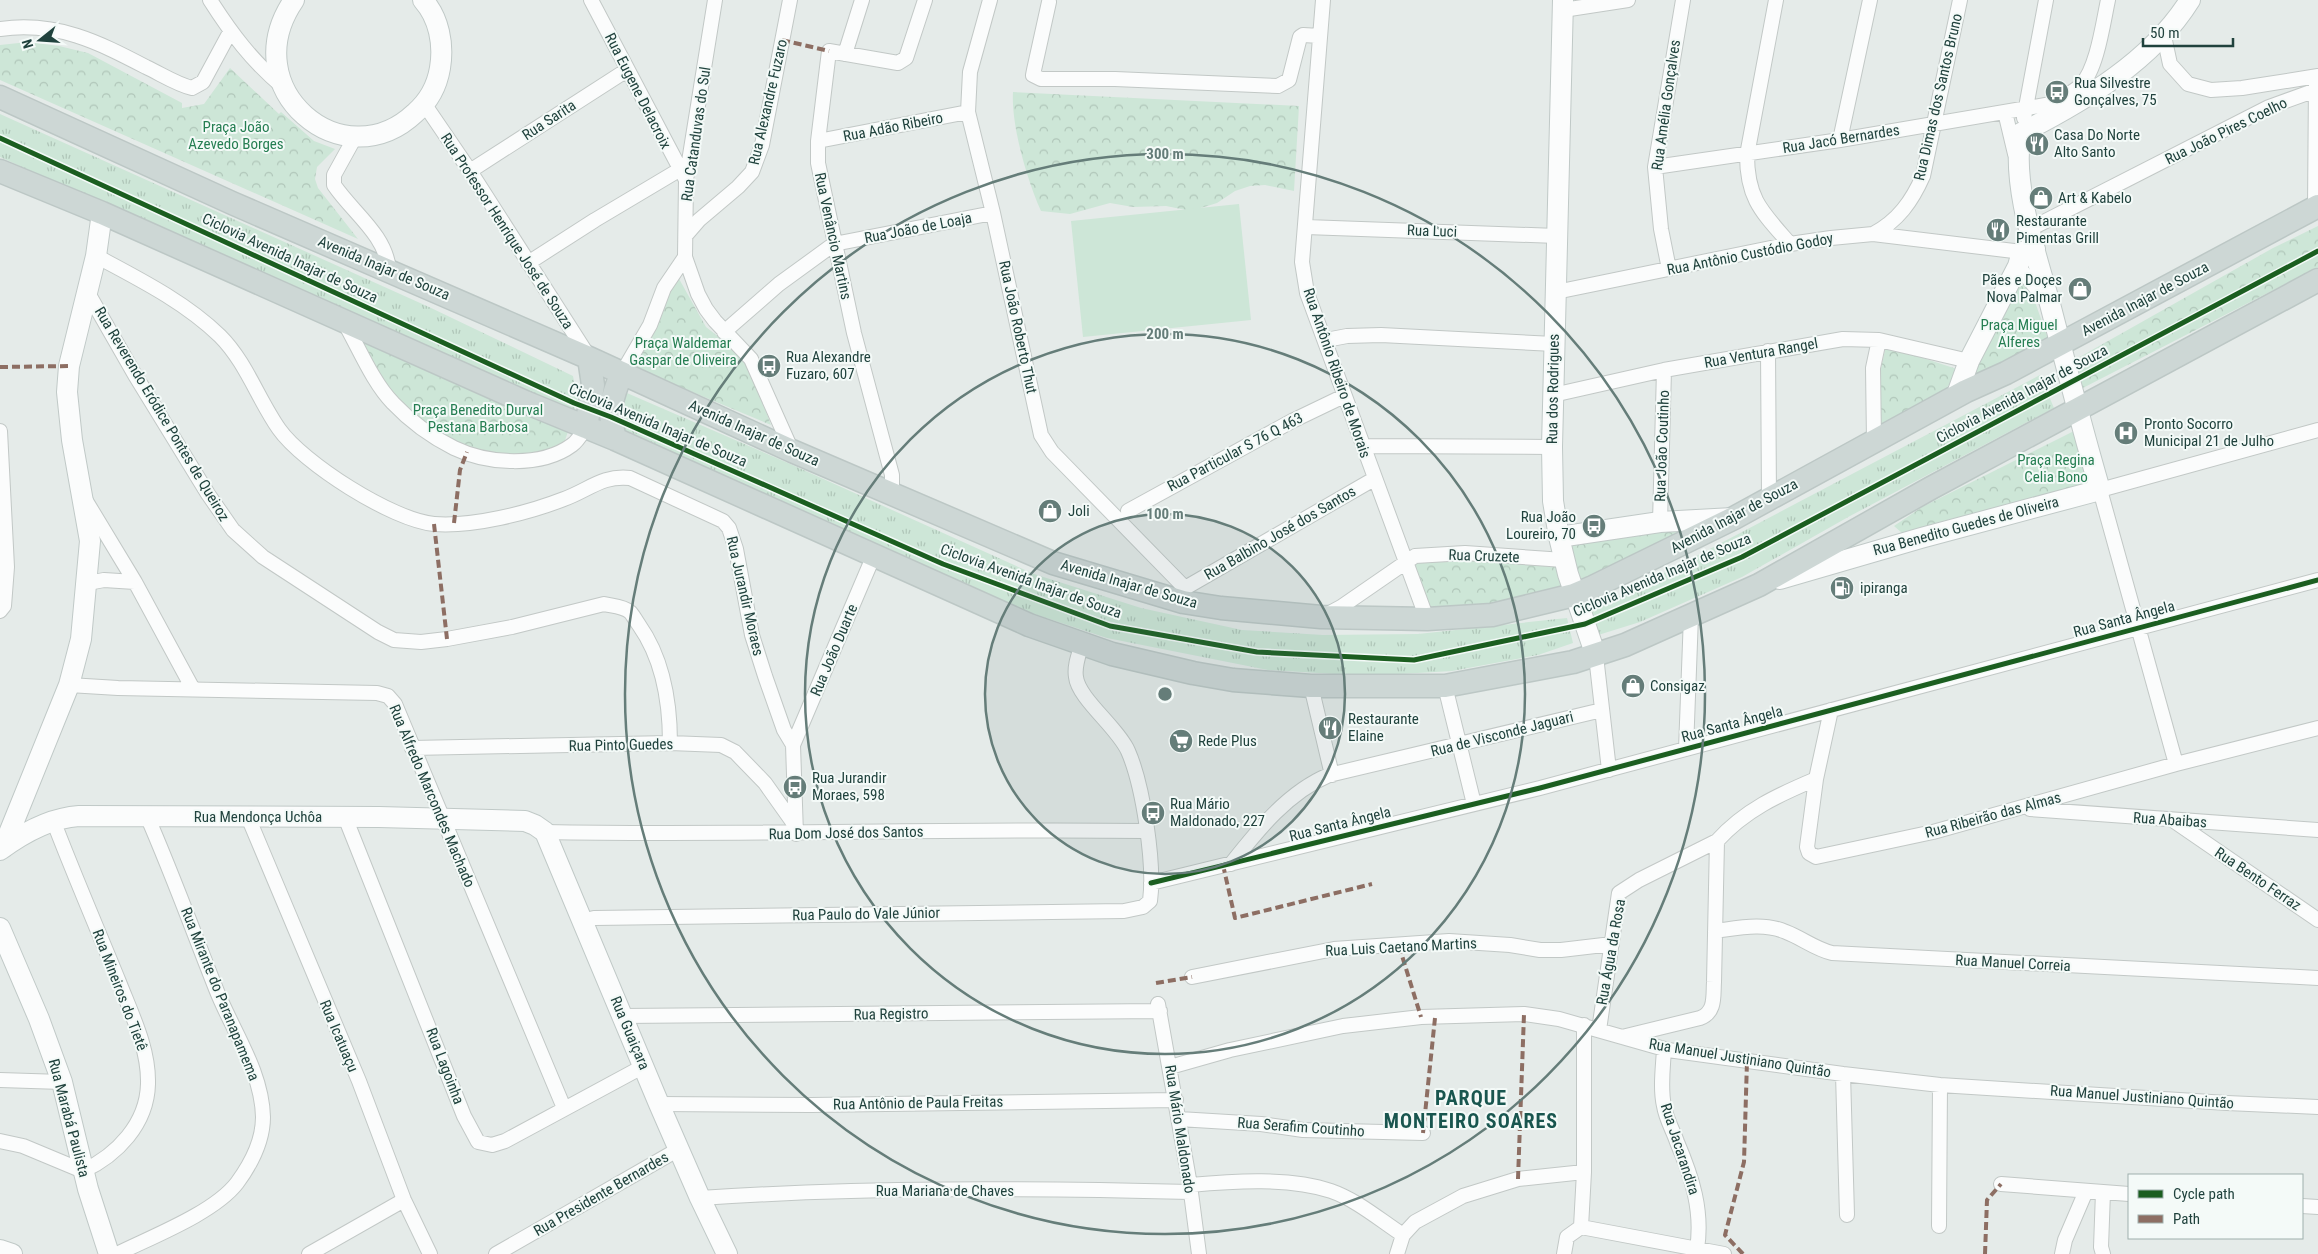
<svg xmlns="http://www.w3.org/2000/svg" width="2318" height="1254" font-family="'Roboto Condensed',sans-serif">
  <defs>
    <pattern id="grass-tufts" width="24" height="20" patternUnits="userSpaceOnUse" patternTransform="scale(1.25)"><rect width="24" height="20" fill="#cde6d7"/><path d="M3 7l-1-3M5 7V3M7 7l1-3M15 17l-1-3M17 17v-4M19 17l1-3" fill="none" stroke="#b0c6b9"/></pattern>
    <pattern id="forest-crowns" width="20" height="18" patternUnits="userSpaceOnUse" patternTransform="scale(1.25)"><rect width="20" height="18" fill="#cde6d7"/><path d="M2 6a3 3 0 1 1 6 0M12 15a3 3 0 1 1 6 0" fill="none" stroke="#b0c6b9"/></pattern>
  </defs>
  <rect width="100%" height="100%" fill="#e5ebe9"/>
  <path fill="url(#grass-tufts)" d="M0,114L429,307L573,376L578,402L572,415L0,157Z
    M2040,375L2054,408L1850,516L1742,577L1640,622L1595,636L1588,613Z
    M620,390L788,463L1034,574L1141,608L1242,630L1323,635L1418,634L1567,618L1573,643L1538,655L1452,671L1366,676L1268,670L1107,638L1013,607L618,438Z"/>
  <path fill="url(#forest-crowns)" d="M28,42L59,46L88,53L182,103V108L204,104L230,68L279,114L281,112L314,141L335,149L317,167L315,179L318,188L358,239L0,80V45Z
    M1013,92L1299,106L1294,191L1265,185L1250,186L1235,191L1217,203L1191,211L1166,206L1133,207L1110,203L1070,214L1041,211C1027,180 1011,125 1013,92Z
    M2318,226V267L2077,391L2069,363L2273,248Z
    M2020,274L2030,288L2051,347L1967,389L1997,319Z
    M678,277L706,327L747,359L771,425L635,368C640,356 647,346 653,334C662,315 666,295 678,277Z
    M343,321L572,421L561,451L544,457L467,452L392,402Z
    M1886,346L1960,370L1934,405L1880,434L1877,386Z
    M2074,431L2091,488L1951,519L1902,533L1894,526L1922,507Z
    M1681,528L1672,539L1614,574L1579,581L1565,554L1574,542Z
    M1416,556L1564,560L1568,596L1427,619L1407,562Z"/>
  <path fill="#cde6d7" d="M1239,204L1251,320L1083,337L1071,221Z"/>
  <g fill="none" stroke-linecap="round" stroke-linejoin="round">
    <g stroke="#c2c8c6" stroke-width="16">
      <path id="street" d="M210,0C231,33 252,61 282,86
        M591,0L686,180
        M715,0L686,180L685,257L698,294L706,309L715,321L751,359L792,451
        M990,0L970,72L968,112L993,213L1041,435L1052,452L1185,588L1183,602
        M1323,0L1302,262L1307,293L1427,619
        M1776,0L1747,155C1747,199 1762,212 1790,244
        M1049,2L1034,70L1033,75L1041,79H1115L1278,86L1289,80L1300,37L1303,35L1320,36
        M1563,10L1628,0
        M0,29C57,21 98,42 146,67C161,74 176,84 192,88L203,82L230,32
        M2164,36L2170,64L2188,84L2211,90L2242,88L2318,76
        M845,54L862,0
        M425,105L470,171L589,357
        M2005,112L2015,154
        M2024,118L2046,0
        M355,137L334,175V185C353,213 385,234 389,269
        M1840,140L1870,0
        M818,141L968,112
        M1655,167L1840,140L2051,104C2061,98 2073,93 2081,85C2097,69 2103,23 2108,0
        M470,171L627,70
        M2315,208L2316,81
        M1306,227L1557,236
        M2030,229L2269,107L2316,90
        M1873,234C1898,221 1912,201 1923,176L1960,0
        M686,235L699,220L738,187L752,172L762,145L790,0
        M96,256C139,279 185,302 220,336C246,362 258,399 279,429C303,463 392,520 434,524C473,527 528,513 564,499C589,490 602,475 630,478L723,521L729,528L736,549L752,635L765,676L784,730L793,745L796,834
        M528,263L595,220L679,170
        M2018,266L2045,299
        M1669,269L1661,229L1655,167L1683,0
        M1556,292L1790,244L1831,238L1873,234L2022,252
        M88,293L135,375L208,494L233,530L263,557L378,632L394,640L421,642L447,639L512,627L604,604C612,606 623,606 630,612C633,615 636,621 639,625C663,659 670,702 670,743
        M344,322C358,346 373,383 393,403C410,421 432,437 454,448C487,464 541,468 572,445C578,441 582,433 586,427
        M724,332L779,284L834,244L993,213
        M1326,340L1347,336L1381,335L1554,344
        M1768,351L1769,498
        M622,373L650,325L664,288L685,257
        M1553,395L1664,370L1843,339L1879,340L1969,361
        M0,431L7,567L4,606L0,611
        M1874,441L1873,368L1879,340
        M1363,446L1552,447
        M892,492V475L854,333L818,163V141L829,51L898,63L906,58L925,0
        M86,501L135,582L193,689
        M1128,511L1292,421L1344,396
        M1660,522L1664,370
        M88,583L104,580L135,582
        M1185,588L1374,479
        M1328,614L1341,607L1415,556L1465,553L1564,560
        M1596,656L1609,770
        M69,685L118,688L377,693L388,696L395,704L564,1108
        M1311,686L1332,775
        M1445,686L1474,804
        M1831,710L1816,779L1807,847L1809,853L1816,857L1933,832L2176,764L2318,728
        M793,745L874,555
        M412,748L670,743L721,745L735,752L765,783L794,824
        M1686,749L1691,616
        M2176,764L2100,490L2318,430
        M2030,809L2318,830
        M248,817L359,1081L404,1200L430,1254
        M345,817L464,1116L478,1142L492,1145L505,1141L644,1066
        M2174,821L2318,920
        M545,832C746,836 946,828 1146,831
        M1231,864C1258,830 1288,792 1329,775L1602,710
        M1151,883L1540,788L2318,580
        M582,921L594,918L1124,911L1143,907L1150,901C1155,864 1143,785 1128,751C1118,728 1078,698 1076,677C1074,666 1079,654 1082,644
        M1715,931C1738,928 1764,922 1786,932C1802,938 1815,949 1832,953L2318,978
        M1192,977L1334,949L1449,941L1510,945L1540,950H1561L1612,944
        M1158,1004L1190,1185L1199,1254
        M623,1016L1160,1011
        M1599,1030L1619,893L1639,880L1717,841
        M1622,1037L1700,1018C1716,1012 1713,996 1714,982L1717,841C1745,810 1778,795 1816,779
        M1664,1049C1663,1068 1660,1088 1664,1106C1666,1119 1673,1130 1677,1142C1692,1177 1703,1211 1697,1249
        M1170,1067L1230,1050L1343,1026L1421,1017L1524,1014L1559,1019L1668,1050L1843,1074L1940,1085L2227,1103L2318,1107
        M1843,1074L1847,1215
        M0,1080L62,1082
        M659,1104L811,1105L1176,1100
        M1179,1119L1261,1124L1303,1130L1423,1133
        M0,1141L23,1146L83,1171C117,1155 147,1124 148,1084C149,1049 132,1015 119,982C97,928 74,875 53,820
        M2001,1184L2129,1194
        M1190,1185C1233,1181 1290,1177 1331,1191C1357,1200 1380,1220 1403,1235
        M700,1198C863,1187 1027,1188 1191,1192
        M2302,1206L2318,1207
        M1939,1226L1940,1085
        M1581,1227L1724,1254
        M117,1254C151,1237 214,1213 237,1183C251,1164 263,1140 263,1117C262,1071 232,1030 216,989C193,931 172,873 147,816
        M309,1254L404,1200
        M496,1254L679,1149
        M1397,1254L1403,1235L1415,1222L1463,1196L1518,1179L1584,1172
        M1564,1254L1567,1237L1581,1227L1584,1172V1025
        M2062,1254L2065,1240L2086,1191
        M2103,1254L2101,1247L2103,1192"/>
    </g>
    <g stroke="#c0c9c7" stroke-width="22">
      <path id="secondary" d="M294,0C233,89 343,181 415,113C429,101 437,86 440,68C444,44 439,18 423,0
        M1563,0L1552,447L1553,501L1559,537L1568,574L1596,656
        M1956,397L1969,361L2018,266L2022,252L2035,249
        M1559,537L1660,522L1733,518
        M1780,579L1921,538L2100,490C2082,428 2066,366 2050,304C2036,254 2011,183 2021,133C2084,101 2152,61 2190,0
        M3,848L69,685L81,639L90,541L72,440L67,392L69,366L96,256L102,213
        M0,850C23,833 49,818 79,816L379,817L525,821L535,825L545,832L659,1104L700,1198L727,1254
        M0,928L39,1019L62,1082L88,1189L109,1254
        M0,1250L12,1254"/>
    </g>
    <g stroke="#bcc7c5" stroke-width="25">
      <path id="primary" d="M0,97L232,203L589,358L792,451L1053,563L1183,602L1221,608L1321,617L1427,619L1492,615L1574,595L1593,587L1734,518L1966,391L2006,373L2318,206
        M0,171L102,213L525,402L615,439L1029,625L1112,654L1193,673L1233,680L1311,686H1445L1573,662L1625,645L1759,585L1931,488L2318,280
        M586,427L593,385L589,358
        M615,439C608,411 611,398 622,373"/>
    </g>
    <use href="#street" stroke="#fbfcfc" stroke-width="14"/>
    <use href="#secondary" stroke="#fbfcfc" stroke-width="20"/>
    <use href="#primary" stroke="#cdd7d5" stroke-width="22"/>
    <path stroke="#8d6e63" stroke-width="4" stroke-dasharray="8 4" stroke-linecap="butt" d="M782,40L829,51
      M0,367L69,366
      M454,523L460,470L467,452
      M434,524L447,639
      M1223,865L1235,918L1372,884
      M1399,946L1421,1017
      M1156,983L1192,977
      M1423,1133L1435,1018
      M1518,1179L1524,1014
      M1743,1254L1725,1235L1744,1162L1747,1061
      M1985,1254L1987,1200L2001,1184"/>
    <g stroke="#f4faf8" stroke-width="8">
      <path id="cycleway" d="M0,138L574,403L611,417L943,564L1110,626L1257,652L1414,660L1585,624L1742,557L2318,251
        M1151,883L1540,788L2318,580"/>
    </g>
    <use href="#cycleway" stroke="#1b5e20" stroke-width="5"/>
  </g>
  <circle cx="1165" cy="694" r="180" fill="#657d79" fill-opacity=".12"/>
  <g fill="none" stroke="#657d79" stroke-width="2.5">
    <circle cx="1165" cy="694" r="180"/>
    <circle cx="1165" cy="694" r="360"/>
    <circle cx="1165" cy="694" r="540"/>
  </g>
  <defs>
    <g id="bus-disc" transform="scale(1.25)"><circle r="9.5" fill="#657d79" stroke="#f4faf8"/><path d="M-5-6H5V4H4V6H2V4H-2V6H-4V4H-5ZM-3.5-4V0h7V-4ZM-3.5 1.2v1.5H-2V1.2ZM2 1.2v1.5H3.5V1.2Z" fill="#fff"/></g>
    <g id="restaurant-disc" transform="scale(1.25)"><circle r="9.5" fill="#657d79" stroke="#f4faf8"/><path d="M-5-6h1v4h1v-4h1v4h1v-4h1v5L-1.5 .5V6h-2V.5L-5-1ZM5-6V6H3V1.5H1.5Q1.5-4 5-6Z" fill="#fff"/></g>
    <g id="shop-disc" transform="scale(1.25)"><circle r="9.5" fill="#657d79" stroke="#f4faf8"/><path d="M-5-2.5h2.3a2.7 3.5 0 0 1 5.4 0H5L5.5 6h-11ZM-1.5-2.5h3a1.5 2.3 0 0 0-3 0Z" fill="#fff"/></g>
    <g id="hospital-disc" transform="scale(1.25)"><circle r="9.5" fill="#657d79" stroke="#f4faf8"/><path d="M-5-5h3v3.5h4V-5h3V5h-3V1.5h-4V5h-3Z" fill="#fff"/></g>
    <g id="fuel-disc" transform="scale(1.25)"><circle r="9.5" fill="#657d79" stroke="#f4faf8"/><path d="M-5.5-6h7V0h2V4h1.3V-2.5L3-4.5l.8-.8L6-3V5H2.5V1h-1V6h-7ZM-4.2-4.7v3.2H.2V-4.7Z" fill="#fff"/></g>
    <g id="supermarket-disc" transform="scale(1.25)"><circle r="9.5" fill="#657d79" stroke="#f4faf8"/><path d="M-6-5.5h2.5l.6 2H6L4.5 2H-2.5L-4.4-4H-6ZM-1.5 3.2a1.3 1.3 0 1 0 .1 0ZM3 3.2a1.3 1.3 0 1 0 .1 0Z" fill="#fff"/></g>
  </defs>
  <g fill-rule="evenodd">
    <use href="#bus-disc" x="2057" y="92"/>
    <use href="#restaurant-disc" x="2037" y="144"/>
    <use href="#shop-disc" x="2041" y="198"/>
    <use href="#restaurant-disc" x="1998" y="230"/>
    <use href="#shop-disc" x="2080" y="289"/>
    <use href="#bus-disc" x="769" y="366"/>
    <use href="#hospital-disc" x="2126" y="433"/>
    <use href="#shop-disc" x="1050" y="511"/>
    <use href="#bus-disc" x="1594" y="526"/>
    <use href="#fuel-disc" x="1842" y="588"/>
    <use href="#shop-disc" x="1633" y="686"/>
    <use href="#restaurant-disc" x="1330" y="728"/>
    <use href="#supermarket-disc" x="1181" y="741"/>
    <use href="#bus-disc" x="795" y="787"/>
    <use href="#bus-disc" x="1153" y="813"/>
  </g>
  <g text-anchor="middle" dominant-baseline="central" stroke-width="4" stroke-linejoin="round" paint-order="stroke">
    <g font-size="15" fill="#20423d" stroke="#f4faf8" text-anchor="start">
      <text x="2074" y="83">Rua Silvestre<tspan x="2074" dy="17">Gonçalves, 75</tspan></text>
      <text x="2054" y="135">Casa Do Norte<tspan x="2054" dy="17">Alto Santo</tspan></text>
      <text x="2058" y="198">Art &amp; Kabelo</text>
      <text x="2016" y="221">Restaurante<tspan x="2016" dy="17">Pimentas Grill</tspan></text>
      <text x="2062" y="280" text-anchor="end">Pães e Doçes<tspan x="2062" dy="17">Nova Palmar</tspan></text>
      <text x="786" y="357">Rua Alexandre<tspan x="786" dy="17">Fuzaro, 607</tspan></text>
      <text x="2144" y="424">Pronto Socorro<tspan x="2144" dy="17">Municipal 21 de Julho</tspan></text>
      <text x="1068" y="511">Joli</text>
      <text x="1576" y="517" text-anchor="end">Rua João<tspan x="1576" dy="17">Loureiro, 70</tspan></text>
      <text x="1860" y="588">ipiranga</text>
      <text x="1650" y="686">Consigaz</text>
      <text x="1348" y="719">Restaurante<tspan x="1348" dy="17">Elaine</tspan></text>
      <text x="1198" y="741">Rede Plus</text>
      <text x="812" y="778">Rua Jurandir<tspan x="812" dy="17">Moraes, 598</tspan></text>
      <text x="1170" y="804">Rua Mário<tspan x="1170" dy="17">Maldonado, 227</tspan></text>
    </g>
    <g font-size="15" fill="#20423d" stroke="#f4faf8">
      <text transform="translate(638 91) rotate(63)">Rua Eugene Delacroix</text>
      <text transform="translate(1938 97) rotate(-77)">Rua Dimas dos Santos Bruno</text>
      <text transform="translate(768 102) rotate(-77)">Rua Alexandre Fuzaro</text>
      <text transform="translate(1666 105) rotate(-82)">Rua Amélia Gonçalves</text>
      <text transform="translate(549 120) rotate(-33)">Rua Sarita</text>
      <text transform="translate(893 127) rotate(-11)">Rua Adão Ribeiro</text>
      <text transform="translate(2226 131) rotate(-26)">Rua João Pires Coelho</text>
      <text transform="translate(696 134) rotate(-82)">Rua Catanduvas do Sul</text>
      <text transform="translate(1841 139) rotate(-9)">Rua Jacó Bernardes</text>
      <text transform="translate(918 228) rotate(-11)">Rua João de Loaja</text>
      <text transform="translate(507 231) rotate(57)">Rua Professor Henrique José de Souza</text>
      <text transform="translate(1432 231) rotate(2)">Rua Luci</text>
      <text transform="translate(833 236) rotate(78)">Rua Venâncio Martins</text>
      <text transform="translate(1750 254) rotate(-11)">Rua Antônio Custódio Godoy</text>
      <text transform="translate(290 258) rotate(25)">Ciclovia Avenida Inajar de Souza</text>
      <text transform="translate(384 268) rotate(23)">Avenida Inajar de Souza</text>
      <text transform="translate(2145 299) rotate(-28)">Avenida Inajar de Souza</text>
      <text transform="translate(1018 327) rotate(78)">Rua João Roberto Thut</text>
      <text transform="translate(1761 353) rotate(-10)">Rua Ventura Rangel</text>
      <text transform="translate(1337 373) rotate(71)">Rua Antônio Ribeiro de Morais</text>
      <text transform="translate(1553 389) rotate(-89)">Rua dos Rodrigues</text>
      <text transform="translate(2022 394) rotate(-28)">Ciclovia Avenida Inajar de Souza</text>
      <text transform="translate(162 414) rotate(59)">Rua Reverendo Eródice Pontes de Queiroz</text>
      <text transform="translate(658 425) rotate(23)">Ciclovia Avenida Inajar de Souza</text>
      <text transform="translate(754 433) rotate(24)">Avenida Inajar de Souza</text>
      <text transform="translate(1662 446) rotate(-88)">Rua João Coutinho</text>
      <text transform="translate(1235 452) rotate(-28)">Rua Particular S 76 Q 463</text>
      <text transform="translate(1734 516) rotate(-28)">Avenida Inajar de Souza</text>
      <text transform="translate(1966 526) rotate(-15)">Rua Benedito Guedes de Oliveira</text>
      <text transform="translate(1280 533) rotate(-30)">Rua Balbino José dos Santos</text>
      <text transform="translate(1484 556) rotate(2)">Rua Cruzete</text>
      <text transform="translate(1662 575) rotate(-23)">Ciclovia Avenida Inajar de Souza</text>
      <text transform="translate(1031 581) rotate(20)">Ciclovia Avenida Inajar de Souza</text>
      <text transform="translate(1129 584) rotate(16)">Avenida Inajar de Souza</text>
      <text transform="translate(745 596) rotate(77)">Rua Jurandir Moraes</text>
      <text transform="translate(2124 619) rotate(-15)">Rua Santa Ângela</text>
      <text transform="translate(834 650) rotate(-67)">Rua João Duarte</text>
      <text transform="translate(1732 724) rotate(-15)">Rua Santa Ângela</text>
      <text transform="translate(1502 734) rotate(-14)">Rua de Visconde Jaguari</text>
      <text transform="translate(621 745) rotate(-1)">Rua Pinto Guedes</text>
      <text transform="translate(432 796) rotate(67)">Rua Alfredo Marcondes Machado</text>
      <text transform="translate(1993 815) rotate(-15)">Rua Ribeirão das Almas</text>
      <text x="258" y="817">Rua Mendonça Uchôa</text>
      <text transform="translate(2170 820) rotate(4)">Rua Abaibas</text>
      <text transform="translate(1340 824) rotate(-14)">Rua Santa Ângela</text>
      <text transform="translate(846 833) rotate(-1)">Rua Dom José dos Santos</text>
      <text transform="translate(2258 879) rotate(34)">Rua Bento Ferraz</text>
      <text transform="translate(866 914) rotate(-1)">Rua Paulo do Vale Júnior</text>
      <text transform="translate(1401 947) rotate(-3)">Rua Luis Caetano Martins</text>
      <text transform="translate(1611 952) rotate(-80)">Rua Água da Rosa</text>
      <text transform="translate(2013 963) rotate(3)">Rua Manuel Correia</text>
      <text transform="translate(120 990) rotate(69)">Rua Mineiros do Tietê</text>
      <text transform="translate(220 994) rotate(68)">Rua Mirante do Paranapamema</text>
      <text transform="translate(891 1014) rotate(-1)">Rua Registro</text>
      <text transform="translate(630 1033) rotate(67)">Rua Guaiçara</text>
      <text transform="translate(339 1036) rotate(67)">Rua Icatuaçu</text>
      <text transform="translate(1740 1058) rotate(9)">Rua Manuel Justiniano Quintão</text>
      <text transform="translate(445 1066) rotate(69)">Rua Lagoinha</text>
      <text transform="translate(2142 1097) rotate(4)">Rua Manuel Justiniano Quintão</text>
      <text transform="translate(918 1103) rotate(-1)">Rua Antônio de Paula Freitas</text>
      <text transform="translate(69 1118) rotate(75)">Rua Marabá Paulista</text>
      <text transform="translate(1301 1127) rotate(4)">Rua Serafim Coutinho</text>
      <text transform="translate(1180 1129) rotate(81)">Rua Mário Maldonado</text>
      <text transform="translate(1680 1149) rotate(72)">Rua Jacarandira</text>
      <text x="945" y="1191">Rua Mariana de Chaves</text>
      <text transform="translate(601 1194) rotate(-30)">Rua Presidente Bernardes</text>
    </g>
    <g font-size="15" fill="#257e52" stroke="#f4faf8">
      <text x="236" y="127">Praça João<tspan x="236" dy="17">Azevedo Borges</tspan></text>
      <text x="2019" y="325">Praça Miguel<tspan x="2019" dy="17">Alferes</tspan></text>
      <text x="683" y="343">Praça Waldemar<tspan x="683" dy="17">Gaspar de Oliveira</tspan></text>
      <text x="478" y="410">Praça Benedito Durval<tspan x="478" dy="17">Pestana Barbosa</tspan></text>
      <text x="2056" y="460">Praça Regina<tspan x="2056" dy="17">Celia Bono</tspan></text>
    </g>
    <g font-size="20" font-weight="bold" letter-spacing="1" fill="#19564f" stroke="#f4faf8">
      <text x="1471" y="1098">PARQUE<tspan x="1471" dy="23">MONTEIRO SOARES</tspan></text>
    </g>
  </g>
  <circle cx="1165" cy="694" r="8" fill="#657d79" stroke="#f4faf8" stroke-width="2.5"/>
  <g font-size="15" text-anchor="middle" font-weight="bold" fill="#657d79" stroke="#f4faf8" stroke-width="4" stroke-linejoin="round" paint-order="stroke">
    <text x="1165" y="159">300 m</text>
    <text x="1165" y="339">200 m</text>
    <text x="1165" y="519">100 m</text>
  </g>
  <rect x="2128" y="1174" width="175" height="65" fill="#f4faf8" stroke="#9fb0ad"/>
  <rect x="2138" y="1190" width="25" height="8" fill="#1b5e20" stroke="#9fb0ad"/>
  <text x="2173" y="1199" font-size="15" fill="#20423d">Cycle path</text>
  <rect x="2138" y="1215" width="25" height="8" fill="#8d6e63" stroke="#9fb0ad"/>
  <text x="2173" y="1224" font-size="15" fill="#20423d">Path</text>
  <g transform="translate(40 40) rotate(253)" stroke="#f4faf8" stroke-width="4" paint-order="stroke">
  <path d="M0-4L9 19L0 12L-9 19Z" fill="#20423d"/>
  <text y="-8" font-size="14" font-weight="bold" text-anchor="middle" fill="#20423d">N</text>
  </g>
  <path d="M2143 38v8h90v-8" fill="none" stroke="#20423d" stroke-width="2.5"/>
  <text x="2150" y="38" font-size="15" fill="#20423d" stroke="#f4faf8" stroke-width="4" paint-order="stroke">50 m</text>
</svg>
